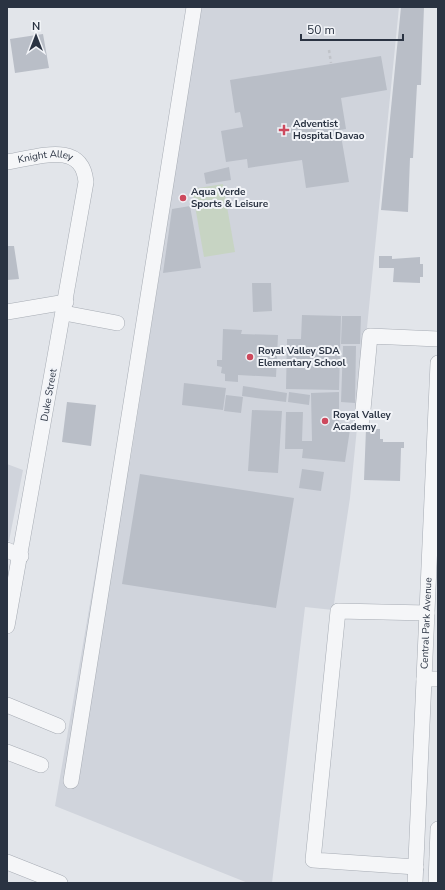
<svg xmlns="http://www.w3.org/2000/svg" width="445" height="890" font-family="'Nunito Sans',sans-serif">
  <rect width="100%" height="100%" fill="#e2e5ea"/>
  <path fill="#d0d4dc" d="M201,7H399L350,498L333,610L305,607L272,883H248L55,806L115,459L130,462Z
    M7,464L23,470L9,541H7Z"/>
  <path fill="#c7d4c3" d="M223,184L235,252L204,257L192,189Z"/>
  <path fill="#b9bec7" d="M401,7H424L421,85H417L413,158H410L408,212L381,210Z
    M43,34L49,68L15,73L10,39Z
    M381,56L387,90L341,98L346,129L340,130L349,182L306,188L302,160L248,168L247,159L226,162L221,131L243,127L240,112L235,113L230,80Z
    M229,167L231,180L206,184L204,173Z
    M190,206L201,268L163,273L172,209Z
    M7,246H14L19,279L7,280Z
    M379,256H392V259L420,257V264H423V277H420V283L393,282L394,268H379Z
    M252,283H271L272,311L253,312Z
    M302,315L341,316L339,390L286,389L287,339H301Z
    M342,316H361L360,344H341Z
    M223,329L242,330L241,334L278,335L276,377L238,375V382L225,381V374L221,373L222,367L217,366V360H222Z
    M343,346H356L355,403L341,402Z
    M184,383L226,388L223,410L182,405Z
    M243,386L287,393L286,402L242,396Z
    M289,392L310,395L309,405L288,402Z
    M339,392V423H351L345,462L302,458L303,449H285L286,412H303L302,441H312L311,393Z
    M226,395L243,397L241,413L224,411Z
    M67,402L96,405L91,446L62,442Z
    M252,410L282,411L278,473L248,471Z
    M366,429H380V439H383V442H404V448H401L400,481L364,480Z
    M302,469L324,472L321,491L299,488Z
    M140,474L294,498L276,608L122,584Z"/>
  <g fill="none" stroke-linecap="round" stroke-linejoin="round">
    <g stroke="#a7acb4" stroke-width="16">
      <g id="minor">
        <path id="s1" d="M7,162C36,158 82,139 86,182L7,626"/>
        <path d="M7,312L66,302"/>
        <path d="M64,313L117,323"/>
        <path d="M362,420L370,336L438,339"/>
        <path d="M7,550L21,556"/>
        <path d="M424,679H438"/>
        <path d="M7,705L58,726"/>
        <path d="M7,752L41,765"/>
        <path d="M71,781L194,7"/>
        <path d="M7,862L60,883"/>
        <path d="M416,867L313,860L338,611L427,613"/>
        <path id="s2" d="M415,883L438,363"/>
        <path d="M436,883L438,829"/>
      </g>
    </g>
    <path stroke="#c0c3c9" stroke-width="2.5" stroke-dasharray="3 3" stroke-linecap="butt" d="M329,50L331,63"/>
    <use href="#minor" stroke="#f5f6f8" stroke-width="15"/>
  </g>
  <g fill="#cd495d" stroke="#f2f4f8" stroke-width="1.5">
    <path d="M282 124h4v4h4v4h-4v4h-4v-4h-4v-4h4z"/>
    <circle cx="183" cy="198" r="4"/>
    <circle cx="250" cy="357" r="4"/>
    <circle cx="325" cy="421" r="4"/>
  </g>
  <g text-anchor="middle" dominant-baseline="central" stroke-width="4" stroke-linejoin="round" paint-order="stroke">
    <g font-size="10" font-weight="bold" fill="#2a3342" stroke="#f2f4f8" text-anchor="start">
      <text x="293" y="124">Adventist<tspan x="293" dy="12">Hospital Davao</tspan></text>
      <text x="191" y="192">Aqua Verde<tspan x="191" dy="12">Sports &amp; Leisure</tspan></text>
      <text x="258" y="351">Royal Valley SDA<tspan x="258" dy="12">Elementary School</tspan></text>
      <text x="333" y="415">Royal Valley<tspan x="333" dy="12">Academy</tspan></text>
    </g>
    <g font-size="10" fill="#2a3342" stroke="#f2f4f8">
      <text stroke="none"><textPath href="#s1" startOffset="39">Knight Alley</textPath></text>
      <text transform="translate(49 395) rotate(-80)">Duke Street</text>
      <text stroke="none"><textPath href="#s2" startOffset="260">Central Park Avenue</textPath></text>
    </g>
  </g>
  <rect width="445" height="890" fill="none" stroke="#2a3342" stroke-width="16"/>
  <g transform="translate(36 36)" stroke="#f2f4f8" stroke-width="3" paint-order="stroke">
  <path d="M0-3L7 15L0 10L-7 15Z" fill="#2a3342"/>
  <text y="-6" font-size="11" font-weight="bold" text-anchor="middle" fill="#2a3342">N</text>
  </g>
  <path d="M301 34v6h102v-6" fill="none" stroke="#2a3342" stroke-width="2"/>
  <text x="307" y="34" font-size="12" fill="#2a3342" stroke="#f2f4f8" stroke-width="3" paint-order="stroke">50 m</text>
</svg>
